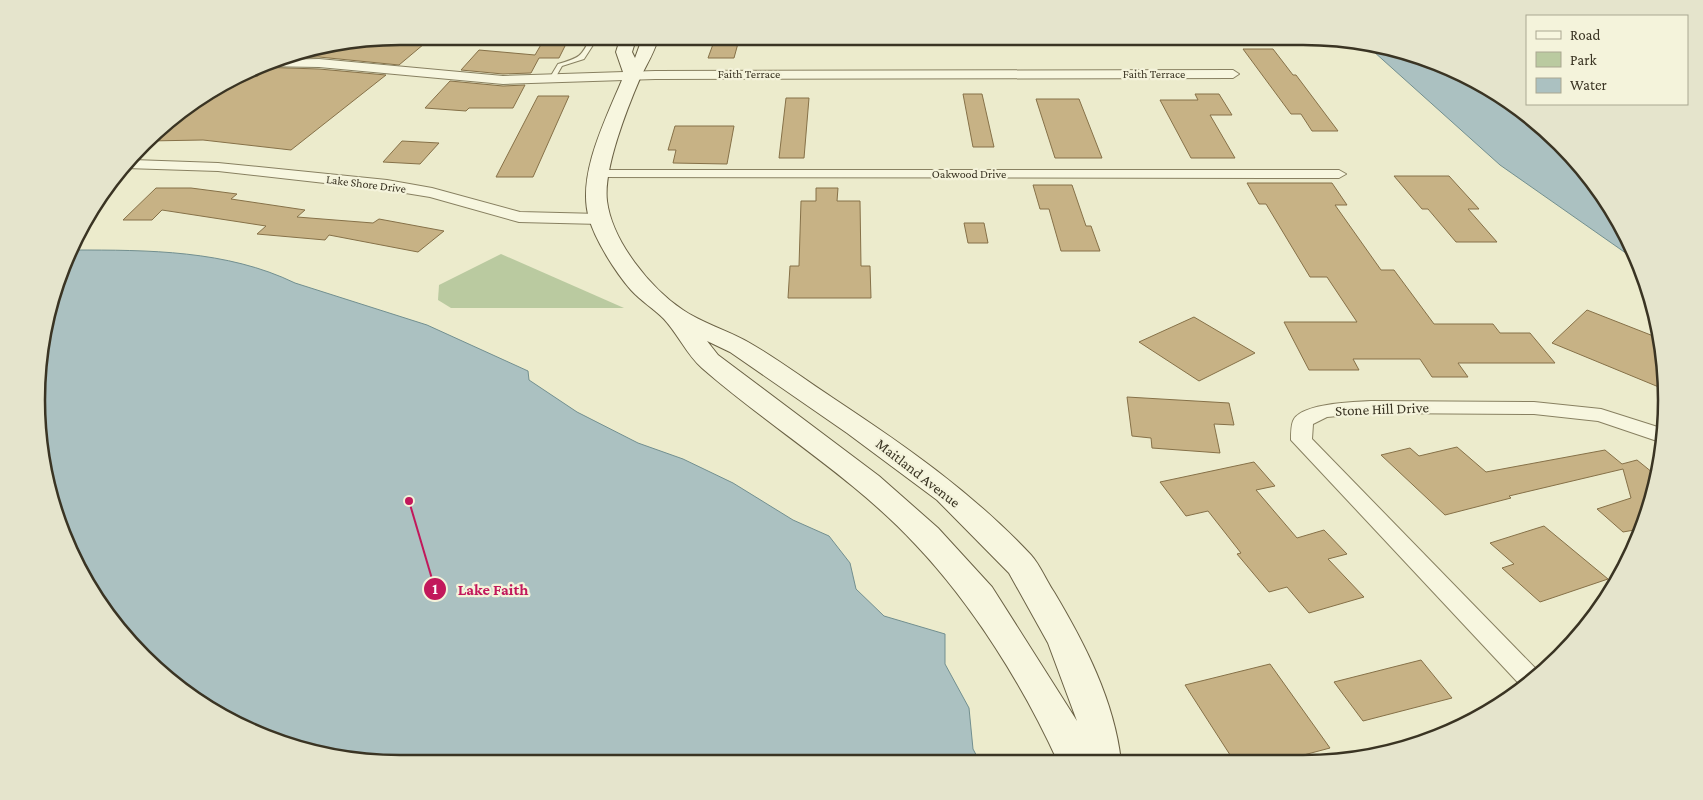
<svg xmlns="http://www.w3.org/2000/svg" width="1703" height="800" font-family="'Crimson Pro',serif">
  <rect width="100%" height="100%" fill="#ecebcc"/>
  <path fill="#bacaa0" d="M501,254L624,308H451L438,300L439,285Z"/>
  <path fill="#abc1c1" stroke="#728f8f" d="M1369,43L1442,64L1505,97L1560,143L1605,198L1640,263L1500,165L1373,51Z
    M73,250C148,250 227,250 295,283L427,325L528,371L529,380L577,412L638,443L683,459L733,483L793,520L829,536L850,563L856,589L884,616L945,634V664L969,708L973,749L980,762L400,764L329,757L261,736L160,674L85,582L43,471L36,400L43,329Z"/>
  <path fill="#c7b285" stroke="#867148" d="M400,36H403L394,43L424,44L399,65L319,57L278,58Z
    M546,36H570L559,58H539L531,73L503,74L461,70L479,50L535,55Z
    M716,36H740L734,58H708Z
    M1243,49H1273L1293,75H1296L1338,131H1312L1301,114H1291Z
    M257,67L319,69L386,75L291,150L203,140L148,141L160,126L218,85L225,82H237L243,76H258Z
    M450,81L503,86L525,85L513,108H469L466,111L425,108Z
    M963,94H982L994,147H973Z
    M1195,94H1219L1232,115H1210L1235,158H1191L1160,100H1198Z
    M538,96H569L533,177H496Z
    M786,98H809L804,158H779Z
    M1036,99H1079L1102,158H1055Z
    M675,126H734L727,164L673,163L676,150H668Z
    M402,141L439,143L420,164L383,162Z
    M1394,176H1449L1479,209H1468L1497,242H1456L1428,209H1422Z
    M1247,183H1332L1347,205H1335L1381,270H1394L1434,324H1493L1500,333H1530L1555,363H1458L1468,377H1432L1420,359H1353L1359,370H1309L1284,322H1357L1327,277H1310L1266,204H1259Z
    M1033,185H1072L1086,226H1091L1100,251H1061L1049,209H1040Z
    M156,188H191L237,194L231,199L305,210L297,217L373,223L379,219L444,231L418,252L329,235L325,240L257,234L266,226L162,210L152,220H123Z
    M816,188H838L837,201H860L861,266H870L871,298H788L790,266H799L801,201H816Z
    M964,223H984L988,243H968Z
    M1587,310L1661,339L1666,390L1552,343Z
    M1194,317L1255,353L1199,381L1139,342Z
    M1127,397L1229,403L1234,425L1214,424L1220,453L1152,448L1151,438L1132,436Z
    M1457,447L1486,472L1605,450L1622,464L1637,460L1658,477L1641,533L1640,529L1623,532L1597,509L1631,498L1623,469L1509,496L1511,498L1445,515L1381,455L1410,448L1419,456Z
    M1254,462L1275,486L1256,490L1297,538L1324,530L1347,554L1328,559L1364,597L1309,613L1287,587L1269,592L1237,554L1241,553L1208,511L1186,516L1160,482Z
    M1544,526L1608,579L1540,602L1502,568L1514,564L1490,543Z
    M1421,660L1452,698L1363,721L1334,682Z
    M1270,664L1330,748L1281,761H1234L1185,685Z"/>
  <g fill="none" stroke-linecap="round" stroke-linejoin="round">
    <g stroke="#888061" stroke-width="2">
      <path id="lane" d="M591,36H597L595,41H627L630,43L627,45H593L584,59L562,66L554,80H550L549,79L558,64C579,58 582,57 591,36Z"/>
    </g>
    <g stroke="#888061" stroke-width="2">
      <path id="street" d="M319,59L503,76L655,71L1233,70L1239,74L1233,78L655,79L503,84L319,67L260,66L273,60Z
        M133,160L218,163L387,180L432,188L520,212L600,214L608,219L600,224L519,222L430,197L387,190L218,171L126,168Z
        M599,170H1339L1346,174L1339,178L594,177L592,174Z
        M1371,401L1534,402L1601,409L1664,429L1663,443L1598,421L1534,414L1371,413L1327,417L1313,424L1312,439L1540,673L1524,689L1291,440C1291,434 1291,426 1293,421C1300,403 1355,402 1371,401Z"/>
    </g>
    <g stroke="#6a6144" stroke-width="2">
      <path id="secondary" d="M621,36H637L632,52L635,58L643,36H659C655,51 648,62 641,76C628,106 603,169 607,201C612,241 650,288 683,310C700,322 729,331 748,342C778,359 805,380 833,398C904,445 972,492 1031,555C1040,565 1046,580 1054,592C1085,644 1114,700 1121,761L1058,762C1024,687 973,605 916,545C853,477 772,429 702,368C687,355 678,334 664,319C654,309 641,301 631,290C616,273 595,240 589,218C576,174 608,115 624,75L616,52ZM707,341L730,352L847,433L937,500L1009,573L1048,643L1077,721L992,587L938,528L879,476L718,355Z"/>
    </g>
    <use href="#lane" fill="#f7f6df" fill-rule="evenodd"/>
    <use href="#street" fill="#f7f6df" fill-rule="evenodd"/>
    <use href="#secondary" fill="#f7f6df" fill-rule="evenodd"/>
  </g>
  <g text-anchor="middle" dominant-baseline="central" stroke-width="4.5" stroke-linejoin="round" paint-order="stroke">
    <g font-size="12" fill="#3a3423" stroke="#f4f3db">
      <text x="749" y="74">Faith Terrace</text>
      <text x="1154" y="74">Faith Terrace</text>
      <text x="969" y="174">Oakwood Drive</text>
      <text transform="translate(366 184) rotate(7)">Lake Shore Drive</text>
    </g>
    <g font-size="15" fill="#3a3423" stroke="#f4f3db">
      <text transform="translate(1382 409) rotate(-2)">Stone Hill Drive</text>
      <text transform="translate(918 473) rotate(38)">Maitland Avenue</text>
    </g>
  </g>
  <path d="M0 0H1703V800H0ZM400 45H1303A355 355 0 0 1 1658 400V400A355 355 0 0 1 1303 755H400A355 355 0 0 1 45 400V400A355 355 0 0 1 400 45Z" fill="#e5e4cc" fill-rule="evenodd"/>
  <path fill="none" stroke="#3a3423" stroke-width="2.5" d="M400 45H1303A355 355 0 0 1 1658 400V400A355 355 0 0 1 1303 755H400A355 355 0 0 1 45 400V400A355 355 0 0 1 400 45Z"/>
  <path fill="none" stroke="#c2185b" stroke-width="2" d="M409 501L435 589"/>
  <g fill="#c2185b" stroke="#f4f3db" stroke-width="2">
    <circle cx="409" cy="501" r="5"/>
    <circle cx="435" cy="589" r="12"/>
  </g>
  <g font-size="15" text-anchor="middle" font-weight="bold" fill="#fff">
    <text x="435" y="594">1</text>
  </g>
  <g font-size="16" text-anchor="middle" font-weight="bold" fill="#c2185b" stroke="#f4f3db" stroke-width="4.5" stroke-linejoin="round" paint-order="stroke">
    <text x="493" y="595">Lake Faith</text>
  </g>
  <rect x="1526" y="15" width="162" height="90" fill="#f4f3db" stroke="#aaa791"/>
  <rect x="1536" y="31" width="25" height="8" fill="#f7f6df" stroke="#aaa791"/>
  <text x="1570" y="40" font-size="15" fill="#3a3423">Road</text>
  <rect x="1536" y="52" width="25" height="15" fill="#bacaa0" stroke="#aaa791"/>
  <text x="1570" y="65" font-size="15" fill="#3a3423">Park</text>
  <rect x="1536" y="78" width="25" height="15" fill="#abc1c1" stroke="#aaa791"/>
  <text x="1570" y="90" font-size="15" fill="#3a3423">Water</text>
</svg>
